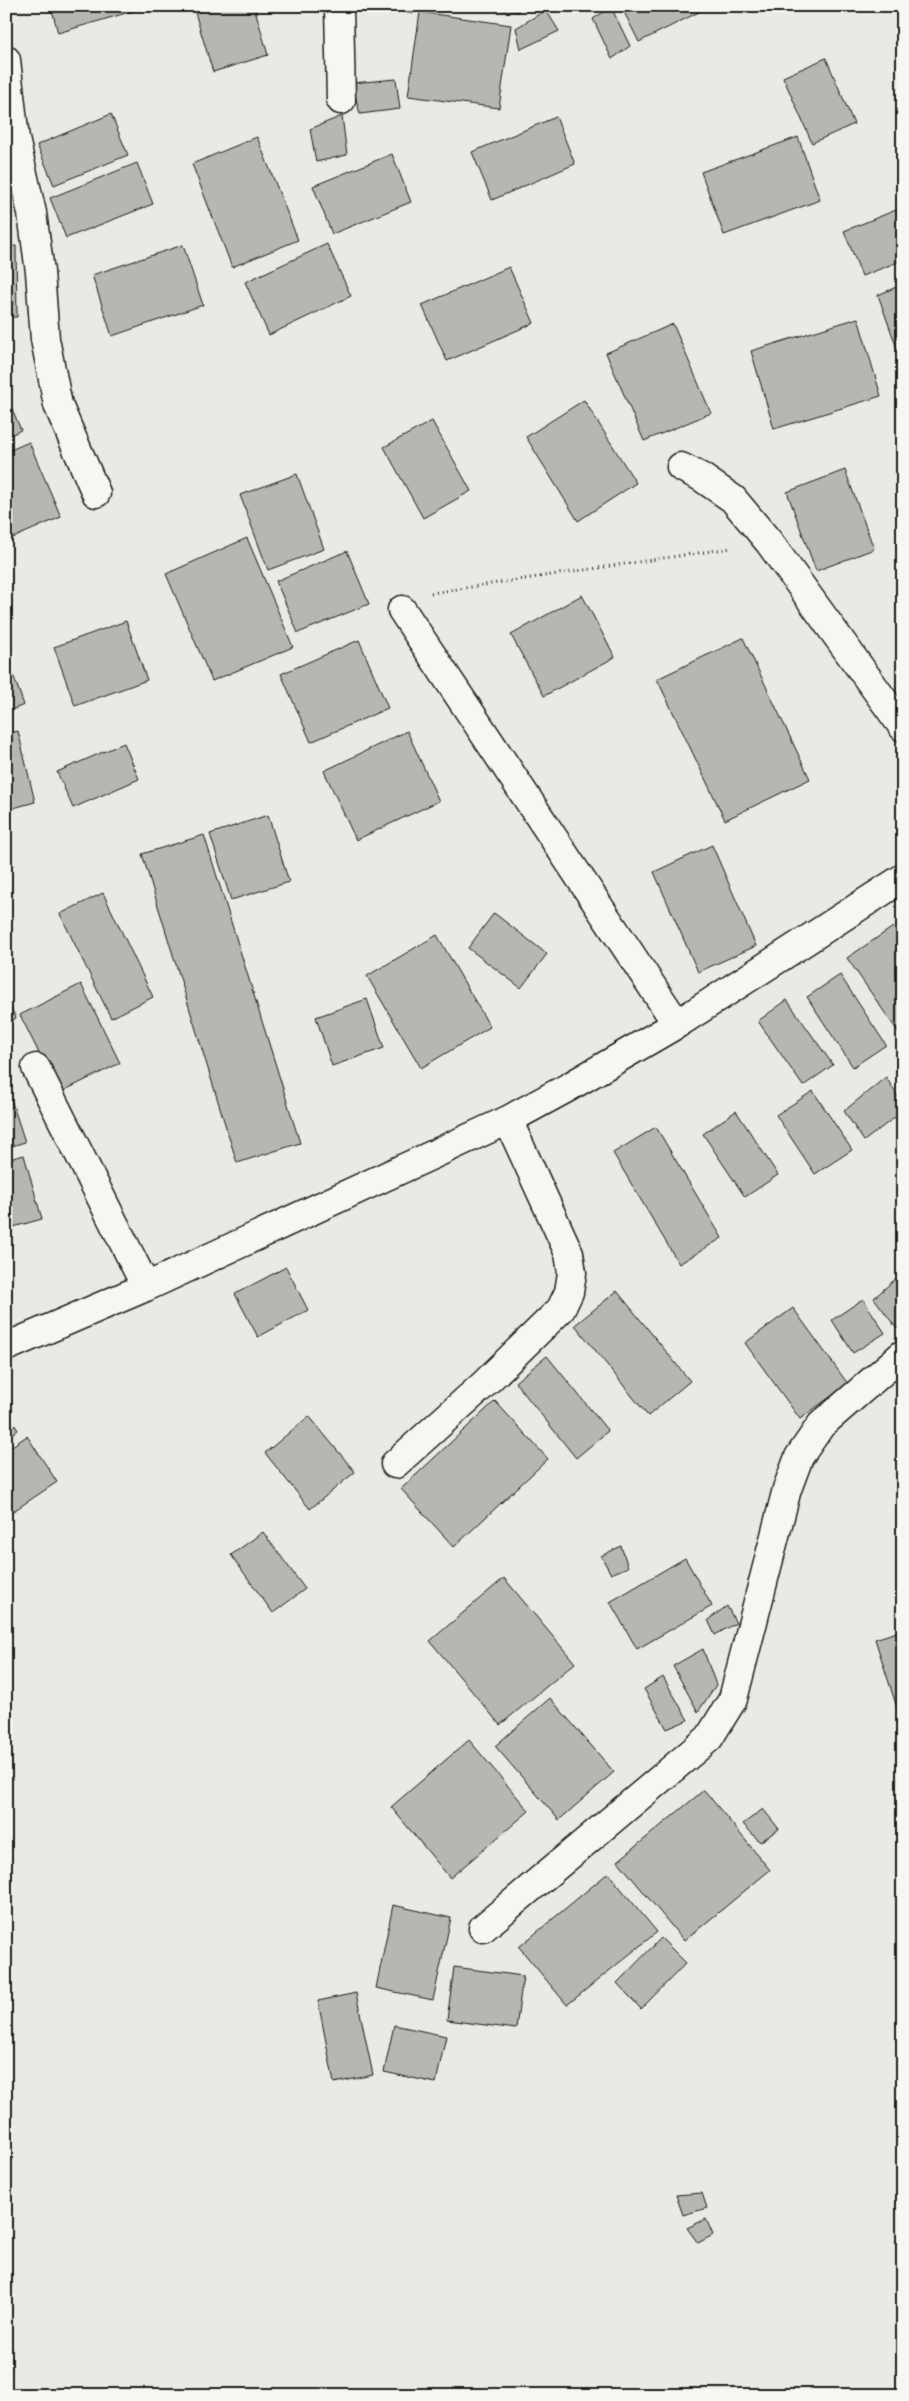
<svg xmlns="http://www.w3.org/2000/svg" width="909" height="2401" font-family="Sriracha,sans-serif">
  <rect width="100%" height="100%" fill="#e9e9e5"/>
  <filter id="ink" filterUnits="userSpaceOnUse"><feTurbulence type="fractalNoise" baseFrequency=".02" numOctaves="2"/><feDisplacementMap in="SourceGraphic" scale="10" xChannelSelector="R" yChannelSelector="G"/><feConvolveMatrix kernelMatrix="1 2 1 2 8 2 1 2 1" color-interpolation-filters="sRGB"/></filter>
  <g filter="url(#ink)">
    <path fill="#b6b6b3" stroke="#1c1c1c" d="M51,6H150L58,33Z
      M193,6H254L268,55L213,72Z
      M373,6H415L413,14Z
      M470,6H519L518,12Z
      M621,6H706L707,8L639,42Z
      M611,7L630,46L612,59L593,19Z
      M546,10L559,31L521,49L516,28Z
      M420,12L511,25L499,108L408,96Z
      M826,58L854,124L812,143L783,77Z
      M396,79L400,109L360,114L352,83Z
      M111,114L128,155L54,185L37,145Z
      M342,116L347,155L316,162L310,129Z
      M556,117L575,164L492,200L472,152Z
      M257,137L298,240L232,267L192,164Z
      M798,137L820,200L724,235L701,172Z
      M392,154L411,202L332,234L313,186Z
      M137,163L153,204L66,238L50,198Z
      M896,210L903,227V260L862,276L844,231Z
      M327,244L351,296L269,335L245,282Z
      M183,245L203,305L112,336L92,275Z
      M6,246H16L17,317H6Z
      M509,267L534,323L447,361L422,305Z
      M903,284V365L878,295Z
      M858,318L881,396L774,429L751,351Z
      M673,324L711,413L644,441L606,353Z
      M6,395L21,430L6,437Z
      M584,400L636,483L578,521L526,437Z
      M432,421L471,491L423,518L384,447Z
      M29,442L61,517L6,541V452Z
      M845,470L874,549L816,571L787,492Z
      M297,474L324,549L268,570L240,495Z
      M247,538L293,647L212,681L166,574Z
      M347,551L369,604L298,633L276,581Z
      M582,595L615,657L544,696L511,635Z
      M126,621L147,680L75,706L54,647Z
      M743,638L810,779L725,820L657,679Z
      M359,640L388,708L311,742L281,674Z
      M6,655L24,705L6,712Z
      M18,731L35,802L6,810V734Z
      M407,731L439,801L356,840L324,771Z
      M124,743L139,779L73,808L57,772Z
      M268,815L289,882L231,900L210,834Z
      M204,835L300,1143L237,1163L142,854Z
      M712,845L756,946L698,972L654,872Z
      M103,893L153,997L111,1018L60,914Z
      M494,913L547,954L521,988L468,948Z
      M893,927L903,942V1039L847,958Z
      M437,935L490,1027L421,1068L367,976Z
      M840,975L886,1045L853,1067L807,997Z
      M81,984L120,1063L59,1093L20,1015Z
      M6,998L16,1018L6,1023Z
      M367,999L384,1048L332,1066L316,1017Z
      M787,1000L833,1065L803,1086L758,1021Z
      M6,1057L13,1076L6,1078Z
      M886,1077L903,1105V1111L864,1141L844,1111Z
      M8,1090L25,1142L6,1148V1091Z
      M813,1091L852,1150L815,1174L776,1115Z
      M736,1111L778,1175L745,1197L703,1134Z
      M656,1127L722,1238L679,1264L613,1153Z
      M24,1155L42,1219L6,1229V1160Z
      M286,1267L308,1310L258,1337L235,1294Z
      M900,1275L903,1278V1324L897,1329L874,1298Z
      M617,1291L690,1381L648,1416L575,1325Z
      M863,1299L885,1333L853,1353L832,1320Z
      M793,1308L848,1384L800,1419L745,1343Z
      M547,1356L608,1431L576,1458L515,1382Z
      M495,1401L548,1459L454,1547L401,1489Z
      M6,1412L18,1430L6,1437Z
      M309,1416L355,1472L310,1509L265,1453Z
      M27,1436L57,1482L6,1516V1450Z
      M263,1532L305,1589L273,1613L231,1555Z
      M621,1546L628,1567L611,1574L601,1556Z
      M685,1558L712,1606L637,1649L610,1602Z
      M504,1578L575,1663L500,1725L430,1641Z
      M727,1606L736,1623L715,1635L708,1620Z
      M903,1630V1719L901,1720L875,1639Z
      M703,1649L716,1685L698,1712L673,1666Z
      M663,1677L688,1720L667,1729L644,1689Z
      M550,1698L614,1772L559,1820L495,1746Z
      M469,1740L529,1811L450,1878L391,1807Z
      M704,1790L770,1870L684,1941L618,1861Z
      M763,1809L779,1829L760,1842L743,1824Z
      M608,1873L657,1932L567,2005L519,1947Z
      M393,1905L451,1918L433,2000L376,1988Z
      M661,1938L686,1963L641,2009L617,1983Z
      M454,1967L523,1976L516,2029L447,2020Z
      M356,1993L373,2075L334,2083L318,2001Z
      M394,2025L446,2036L436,2083L384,2072Z
      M702,2193L707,2208L683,2215L676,2195Z
      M706,2219L713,2235L698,2243L687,2228Z"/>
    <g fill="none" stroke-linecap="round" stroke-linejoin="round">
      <g stroke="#1c1c1c" stroke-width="31">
        <path id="minor" d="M339,6L341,100
          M6,60L15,139L32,213L40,272L45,339L58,405L96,493
          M681,467L701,477L733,499L769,542L903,727
          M402,610L677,1024
          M36,1068L146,1287
          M6,1347L146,1287L508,1120L567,1088L677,1024L903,878
          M395,1464L482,1386L561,1309L569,1292L572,1273L569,1253L508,1120
          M483,1928L709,1738L733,1699L787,1489L799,1457L821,1425L903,1354"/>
      </g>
      <path stroke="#1c1c1c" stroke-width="3" stroke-dasharray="1 4" stroke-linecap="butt" d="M431,593L731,548"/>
      <use href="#minor" stroke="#f6f6f2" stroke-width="28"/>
    </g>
  </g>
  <rect width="909" height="2401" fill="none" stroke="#f6f6f2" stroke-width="25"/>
  <rect x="12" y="12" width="884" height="2376" fill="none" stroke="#1c1c1c" stroke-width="2" filter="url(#ink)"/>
</svg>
